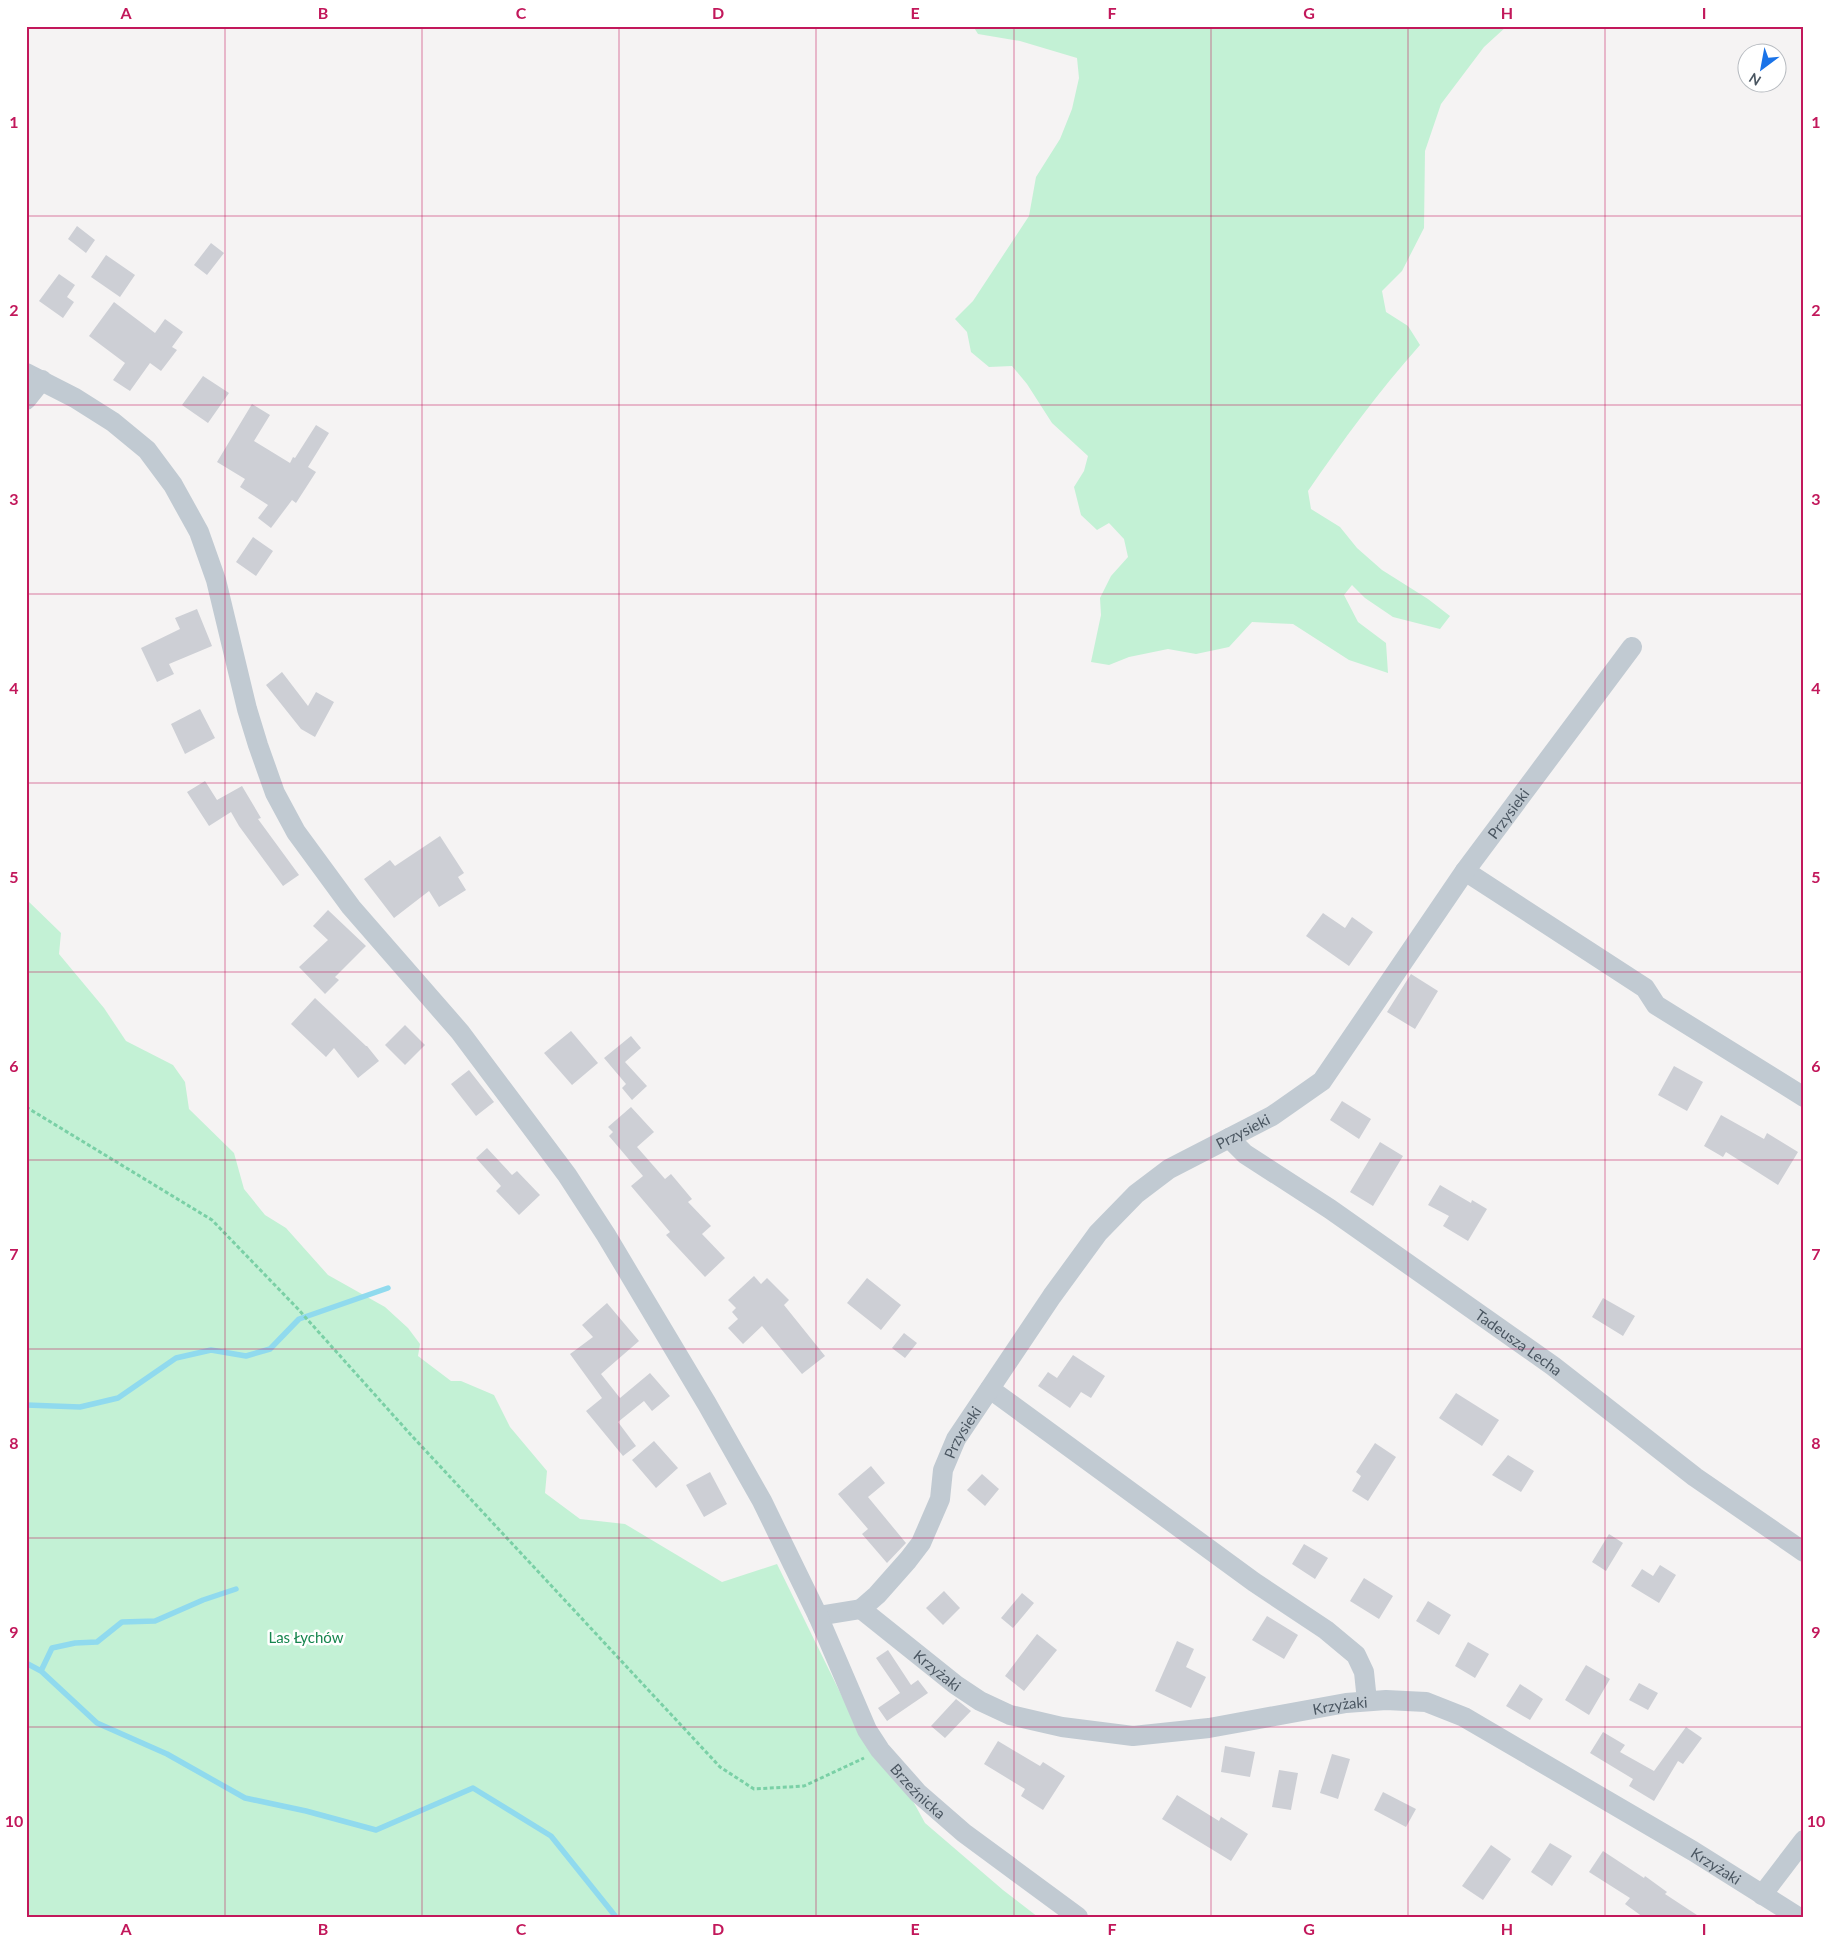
<svg xmlns="http://www.w3.org/2000/svg" width="1830" height="1943" font-family="Lato,sans-serif">
  <rect width="100%" height="100%" fill="#f5f3f3"/>
  <path fill="#c3f1d5" d="M973,26H1507L1484,47L1441,104L1425,151L1424,228L1402,271L1382,291L1386,312L1408,326L1420,345C1379,391 1343,440 1308,491L1311,509L1340,527L1357,548L1382,570L1428,599L1450,616L1440,629L1393,617L1365,598L1352,585L1344,595L1358,622L1386,643L1388,673L1349,660L1293,624L1252,622L1229,647L1196,654L1168,649L1129,657L1109,665L1091,662L1101,615L1100,598L1111,576L1128,557L1124,539L1109,523L1097,530L1081,515L1074,487L1084,471L1088,456L1052,423L1027,384L1012,366L989,367L971,352L967,332L955,319L973,301L1029,216L1036,177L1060,139L1072,109L1079,78L1077,58L1020,41L978,34Z
    M26,899L61,933L59,954L104,1008L126,1041L173,1065L185,1082L189,1109L234,1153L244,1189L265,1215L286,1228L328,1275L385,1307L408,1328L420,1344L418,1356L451,1381H461L494,1395L510,1427L547,1471L545,1493L580,1519L625,1524L722,1582L777,1564L861,1735L908,1792L925,1823L1003,1890L1038,1917H26Z"/>
  <g fill="none" stroke-linecap="round" stroke-linejoin="round">
    <path stroke="#90daee" stroke-width="5.5" d="M26,1405L80,1407L118,1398L176,1358L211,1350L246,1356L270,1349L299,1319L388,1288
      M26,1663L41,1671L97,1723L167,1754L245,1798L306,1811L376,1830L473,1788L551,1836L616,1917
      M41,1671L52,1648L75,1643L97,1642L122,1622L155,1621L203,1600L236,1589"/>
  </g>
  <path fill="#cdcfd5" d="M77,226L95,240L86,253L68,239Z
    M211,243L224,253L207,275L194,265Z
    M106,255L135,275L120,297L91,277Z
    M59,274L75,285L67,297L74,302L63,318L39,301Z
    M114,302L155,333L165,319L183,332L172,347L177,350L161,371L150,363L130,391L113,380L125,363L89,336Z
    M203,376L229,393L208,423L182,405Z
    M252,404L270,415L254,441L290,463L293,457L295,458L316,425L329,433L308,467L316,472L296,503L292,500L271,528L258,518L268,505L240,487L245,479L217,462Z
    M253,537L273,551L256,576L236,562Z
    M197,609L212,646L169,664L174,674L157,682L141,648L180,629L175,618Z
    M282,672L308,706L316,692L334,702L315,737L301,729L266,685Z
    M200,709L215,738L185,754L171,724Z
    M205,781L217,800L242,786L261,818L258,819L299,875L283,886L239,826L231,812L209,826L187,792Z
    M440,836L464,873L458,877L466,890L439,907L429,891L394,918L364,879L390,860L395,866Z
    M328,910L366,946L335,977L339,980L325,994L299,967L328,940L313,926Z
    M1323,913L1345,928L1352,917L1373,932L1349,966L1306,936Z
    M1411,974L1438,991L1415,1029L1387,1012Z
    M315,998L366,1046H367L379,1061L358,1078L334,1048L326,1057L291,1024Z
    M405,1025L425,1045L405,1065L385,1045Z
    M571,1031L598,1063L572,1085L544,1053Z
    M631,1036L641,1048L625,1062L647,1086L632,1100L622,1088L626,1084L604,1058Z
    M1674,1066L1703,1082L1687,1111L1658,1095Z
    M469,1070L494,1102L476,1116L451,1084Z
    M1342,1101L1371,1119L1359,1139L1330,1120Z
    M631,1107L654,1132L637,1147L665,1179L671,1174L692,1199L688,1202L711,1226L702,1234L725,1258L705,1277L666,1235L670,1232L631,1186L643,1176L609,1136L613,1132L608,1127Z
    M1721,1115L1764,1139L1767,1133L1798,1152L1778,1185L1726,1152L1723,1157L1704,1146Z
    M1380,1142L1403,1156L1373,1206L1350,1192Z
    M487,1148L512,1175L517,1171L540,1195L519,1215L496,1191L501,1186L476,1158Z
    M1440,1185L1471,1203L1472,1200L1487,1209L1468,1241L1443,1226L1449,1216L1428,1205Z
    M754,1276L761,1284L767,1278L789,1300L784,1305L825,1356L802,1374L762,1326L743,1344L728,1328L738,1319L732,1312L736,1308L728,1300Z
    M867,1278L901,1305L881,1330L847,1303Z
    M1603,1298L1635,1316L1623,1336L1592,1317Z
    M607,1303L639,1341L601,1374L620,1398L650,1373L670,1396L652,1411L644,1401L618,1422L636,1446L623,1456L586,1411L602,1398L570,1354L593,1337L582,1325Z
    M904,1333L917,1343L905,1358L892,1348Z
    M1073,1355L1105,1376L1091,1398L1081,1392L1070,1408L1038,1386L1048,1372L1057,1378Z
    M1456,1393L1499,1420L1482,1446L1439,1418Z
    M654,1441L678,1468L656,1488L632,1460Z
    M1375,1443L1396,1457L1368,1501L1352,1491L1361,1476L1356,1472Z
    M1508,1455L1534,1471L1521,1492L1492,1475Z
    M871,1466L885,1483L868,1497L906,1543L887,1563L862,1534L868,1529L838,1494Z
    M710,1472L727,1504L704,1517L686,1485Z
    M982,1474L999,1489L985,1506L967,1490Z
    M1609,1534L1623,1543L1606,1571L1592,1562Z
    M1304,1544L1328,1558L1315,1579L1292,1564Z
    M1660,1565L1676,1575L1659,1603L1631,1586L1642,1569L1653,1576Z
    M1364,1578L1393,1596L1379,1619L1350,1601Z
    M944,1591L960,1608L943,1625L926,1608Z
    M1022,1593L1034,1603L1013,1628L1001,1618Z
    M1428,1601L1451,1615L1439,1635L1416,1621Z
    M1267,1616L1298,1635L1284,1659L1252,1640Z
    M1037,1634L1057,1650L1024,1691L1005,1676Z
    M1177,1641L1194,1649L1186,1667L1206,1677L1191,1708L1155,1691Z
    M1468,1642L1489,1654L1475,1678L1455,1666Z
    M888,1650L911,1685L918,1680L928,1693L887,1721L878,1708L900,1693L876,1658Z
    M1586,1665L1610,1679L1589,1715L1565,1700Z
    M1639,1683L1658,1693L1648,1710L1629,1700Z
    M1520,1684L1543,1699L1530,1720L1506,1706Z
    M956,1699L971,1711L945,1738L931,1726Z
    M1686,1727L1702,1738L1683,1764L1678,1761L1654,1801L1629,1786L1633,1779L1590,1753L1603,1732L1625,1745L1620,1752L1654,1771Z
    M998,1741L1040,1766L1043,1762L1065,1776L1043,1810L1021,1796L1025,1789L984,1764Z
    M1225,1746L1255,1752L1250,1777L1221,1772Z
    M1332,1754L1350,1759L1338,1799L1320,1793Z
    M1279,1770L1298,1773L1291,1810L1272,1807Z
    M1383,1792L1416,1809L1406,1827L1374,1810Z
    M1177,1795L1219,1821L1221,1817L1248,1834L1231,1861L1162,1819Z
    M1550,1843L1572,1856L1552,1886L1531,1872Z
    M1491,1845L1511,1859L1483,1900L1462,1886Z
    M1603,1851L1644,1878L1645,1876L1667,1892L1665,1894L1700,1917H1643L1625,1904L1630,1898L1589,1872Z"/>
  <g fill="none" stroke-linecap="round" stroke-linejoin="round">
    <path stroke="#7ad0a6" stroke-width="3" stroke-dasharray="4 2.5" stroke-linecap="butt" d="M26,1107L212,1220L298,1309L411,1435L720,1767L754,1789L804,1786L864,1758"/>
    <g stroke="#c1cad2" stroke-width="20">
      <path d="M26,373L75,398L113,422L147,450L173,485L199,532L216,580L247,709L258,745L275,793L296,832L351,907L460,1032L567,1175L606,1235L707,1404L762,1501L818,1616L861,1609"/>
      <path d="M26,400L42,380"/>
      <path d="M1465,871L1645,988L1656,1005L1804,1097"/>
      <path id="s1" d="M1229,1138L1245,1154L1330,1209L1553,1366L1695,1477L1804,1552"/>
      <path d="M990,1389L1254,1582L1326,1630L1356,1655L1364,1672L1367,1701"/>
      <path id="s2" d="M861,1609L877,1595L908,1560L921,1543L940,1499L943,1470L956,1439L1052,1296L1098,1233L1136,1194L1169,1169L1272,1116L1322,1081L1465,871L1632,647"/>
      <path id="s3" d="M861,1609L956,1685L980,1701L1010,1715L1062,1727L1133,1736L1209,1728L1346,1703L1386,1700L1426,1702L1464,1717L1693,1851L1798,1917"/>
      <path id="s4" d="M818,1616L867,1730L880,1750L918,1793L964,1833L1078,1917"/>
      <path d="M1762,1895L1804,1840"/>
    </g>
  </g>
  <path fill="none" stroke="#c2185b" stroke-width="1" stroke-opacity="0.55" d="M225,26V1917M422,26V1917M619,26V1917M816,26V1917M1014,26V1917M1211,26V1917M1408,26V1917M1605,26V1917M26,216H1804M26,405H1804M26,594H1804M26,783H1804M26,972H1804M26,1160H1804M26,1349H1804M26,1538H1804M26,1727H1804"/>
  <g text-anchor="middle" dominant-baseline="central" stroke-width="5" stroke-linejoin="round" paint-order="stroke">
    <g font-size="15" fill="#4a5661" stroke="#fff">
      <text stroke="none"><textPath href="#s2" startOffset="1049">Przysieki</textPath></text>
      <text stroke="none"><textPath href="#s2" startOffset="629">Przysieki</textPath></text>
      <text stroke="none"><textPath href="#s1" startOffset="355">Tadeusza Lecha</textPath></text>
      <text stroke="none"><textPath href="#s2" startOffset="209">Przysieki</textPath></text>
      <text stroke="none"><textPath href="#s3" startOffset="98">Krzyżaki</textPath></text>
      <text stroke="none"><textPath href="#s3" startOffset="518">Krzyżaki</textPath></text>
      <text stroke="none"><textPath href="#s4" startOffset="204">Brzeźnicka</textPath></text>
      <text stroke="none"><textPath href="#s3" startOffset="938">Krzyżaki</textPath></text>
    </g>
    <g font-size="15" fill="#17864f" stroke="#fff">
      <text x="306" y="1637">Las Łychów</text>
    </g>
  </g>
  <rect width="1830" height="1943" fill="none" stroke="#ffffff" stroke-width="55"/>
  <g transform="translate(1762 68) rotate(212)"><circle r="24" fill="#ffffff" stroke="#b7bbc0"/>
  <path d="M0-4L9 19L0 12L-9 19Z" fill="#1a73e8"/>
  <text y="-8" font-size="14" font-weight="bold" text-anchor="middle" fill="#4a5661">N</text>
  </g>
  <rect x="28" y="28" width="1774" height="1888" fill="none" stroke="#c2185b" stroke-width="2"/>
  <g font-size="16" text-anchor="middle" font-weight="bold" fill="#c2185b">
    <text x="126" y="19">A</text>
    <text x="323" y="19">B</text>
    <text x="521" y="19">C</text>
    <text x="718" y="19">D</text>
    <text x="915" y="19">E</text>
    <text x="1112" y="19">F</text>
    <text x="1309" y="19">G</text>
    <text x="1507" y="19">H</text>
    <text x="1704" y="19">I</text>
    <text x="14" y="128">1</text>
    <text x="1816" y="128">1</text>
    <text x="14" y="316">2</text>
    <text x="1816" y="316">2</text>
    <text x="14" y="505">3</text>
    <text x="1816" y="505">3</text>
    <text x="14" y="694">4</text>
    <text x="1816" y="694">4</text>
    <text x="14" y="883">5</text>
    <text x="1816" y="883">5</text>
    <text x="14" y="1072">6</text>
    <text x="1816" y="1072">6</text>
    <text x="14" y="1260">7</text>
    <text x="1816" y="1260">7</text>
    <text x="14" y="1449">8</text>
    <text x="1816" y="1449">8</text>
    <text x="14" y="1638">9</text>
    <text x="1816" y="1638">9</text>
    <text x="14" y="1827">10</text>
    <text x="1816" y="1827">10</text>
    <text x="126" y="1935">A</text>
    <text x="323" y="1935">B</text>
    <text x="521" y="1935">C</text>
    <text x="718" y="1935">D</text>
    <text x="915" y="1935">E</text>
    <text x="1112" y="1935">F</text>
    <text x="1309" y="1935">G</text>
    <text x="1507" y="1935">H</text>
    <text x="1704" y="1935">I</text>
  </g>
</svg>
